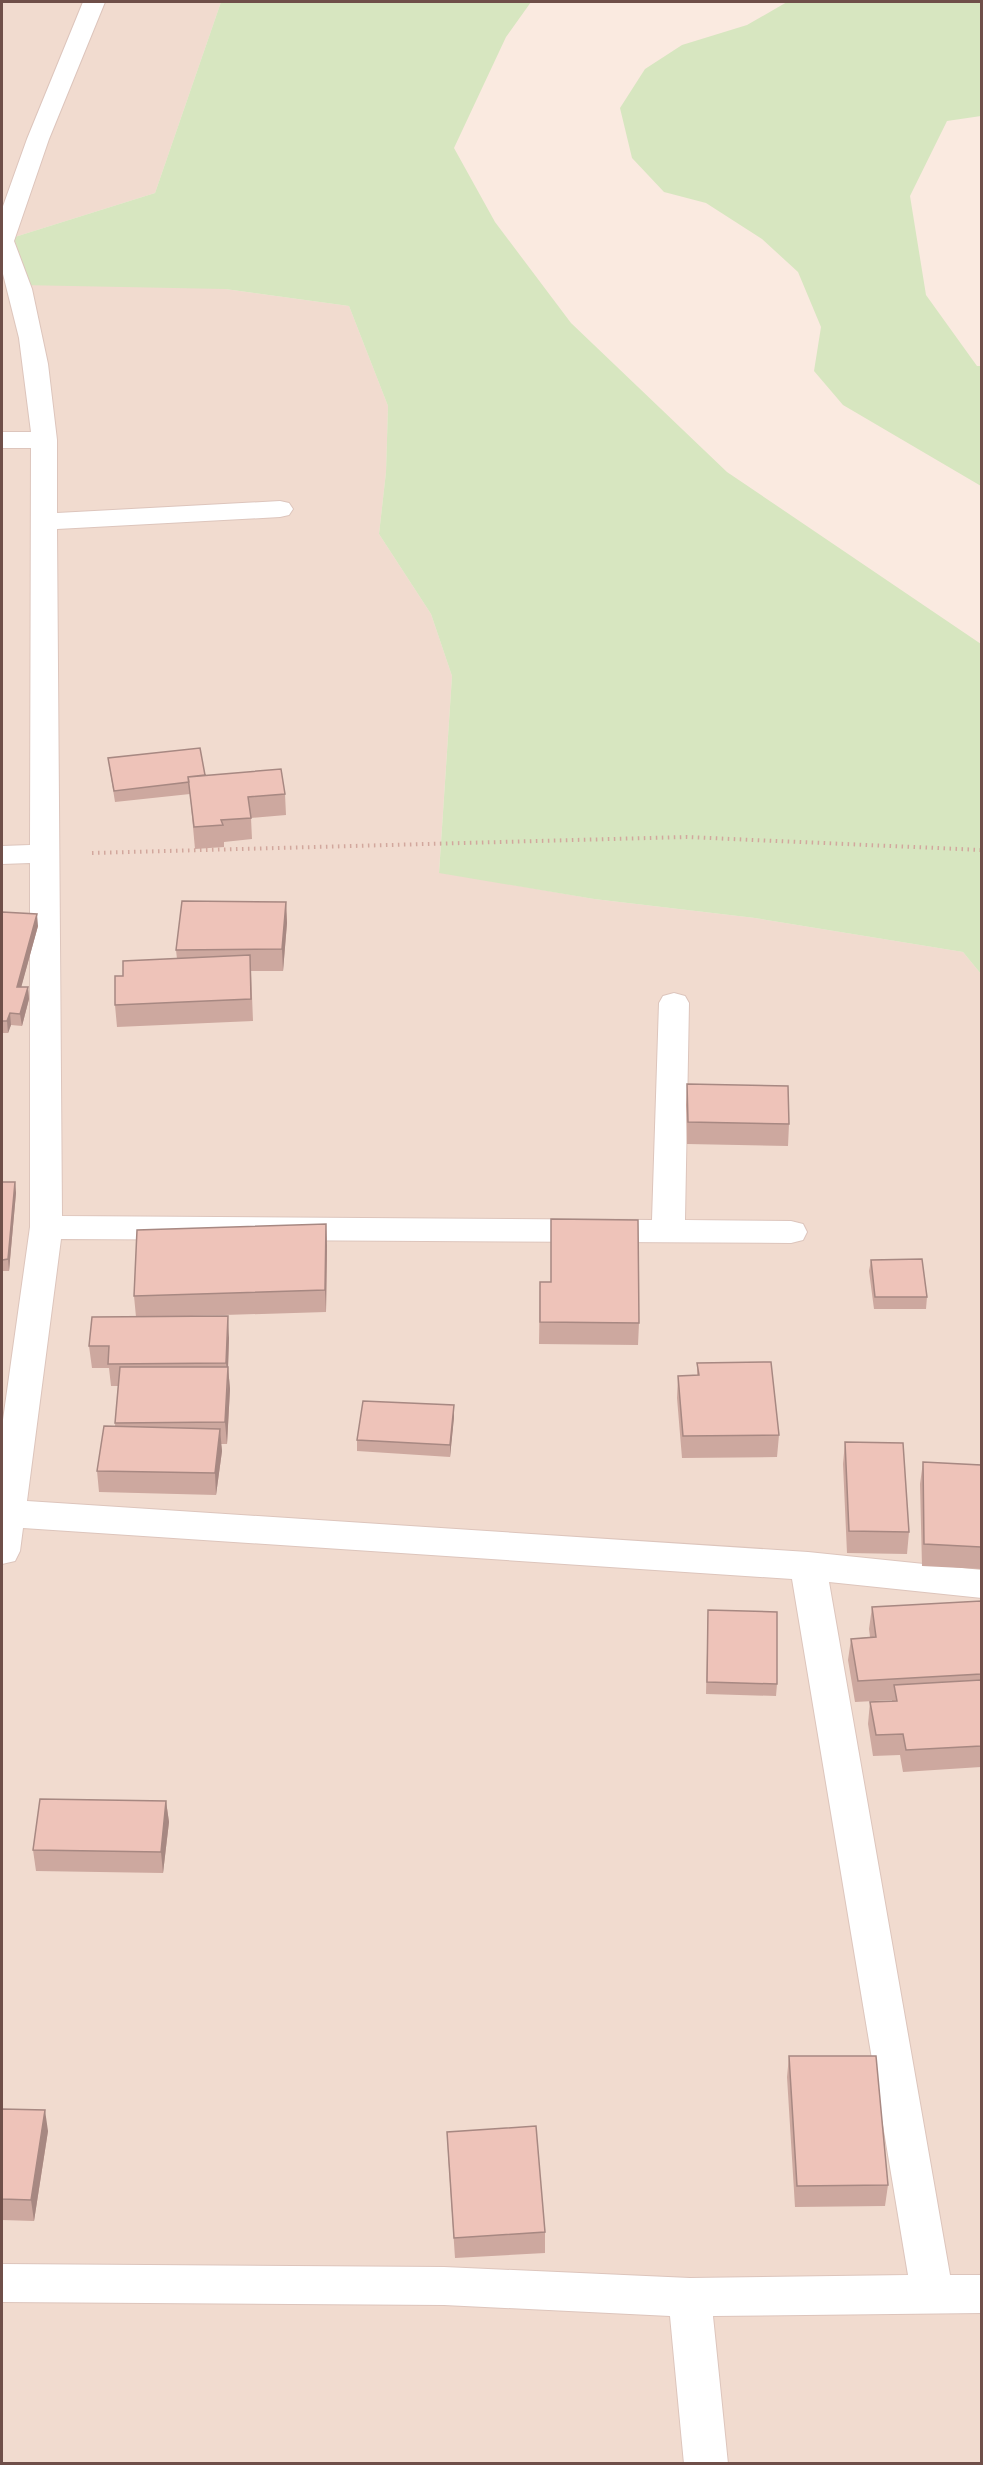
<svg xmlns="http://www.w3.org/2000/svg" width="983" height="2465" font-family="'Source Sans 3',sans-serif">
  <rect width="100%" height="100%" fill="#faeae0"/>
  <path fill="#f1dbcf" d="M2,2H221L155,193L2,241L225,289L349,306L388,406L386,472L379,534L431,614L452,676L439,872L594,899L755,918L963,952L981,974V2463L2,2464Z"/>
  <path fill="#d7e6c0" d="M221,2H531L506,37L454,148L495,222L571,323L727,472L981,644V974L963,952L755,918L594,899L439,873L452,676L431,614L379,534L386,472L388,406L349,306L225,289L20,285L2,241L155,193Z
    M787,2H981V116L947,121L910,196L926,295L977,366H981V486L843,405L814,371L821,327L798,272L762,239L706,203L664,192L632,158L620,108L645,69L682,45L747,25Z"/>
  <g fill="none" stroke-linecap="round" stroke-linejoin="round">
    <g stroke="#ddc5bc" stroke-width="2">
      <path id="street" d="M83,2H105L49,139L14,241L32,289L48,364L57,440V513L280,501L289,503L293,509L289,515L280,517L57,529L62,1216L652,1220L659,1003L663,996L674,993L685,996L689,1003L685,1220L791,1221L803,1224L807,1232L803,1240L791,1243L61,1239L27,1501L808,1552L982,1570V1598L829,1582L950,2275H982V2313L713,2316L728,2464H684L670,2316L444,2305L2,2302V2264L444,2267L690,2278L908,2275L792,1579L23,1528L20,1551L15,1561L2,1564V1427L30,1227V863L2,864V846L30,845L31,448H2V432H31L19,338L2,270V209L27,139Z"/>
    </g>
    <path stroke="#d2a79d" stroke-width="4" stroke-dasharray="1.5 4.5" stroke-linecap="butt" d="M92,853L686,837L982,850"/>
    <use href="#street" fill="#fff" fill-rule="evenodd"/>
  </g>
  <path fill="#cda89f" d="M108,758L205,775L285,794L286,815L251,818L252,839L224,842V847L195,849L190,794L115,802Z
    M286,902L287,923L283,971H251L253,1021L117,1027L115,1005L177,959L176,950Z
    M2,912L38,926L21,987H28L29,999L22,1026L11,1025L8,1033H2Z
    M687,1084L789,1124L788,1146L687,1144L686,1105Z
    M2,1182H15L16,1193L9,1271H2Z
    M326,1224L327,1246L326,1312L191,1316L229,1338L228,1367L230,1389L227,1444H221L222,1451L216,1495L99,1492L97,1471L115,1426L118,1386H111L109,1368H92L89,1346L136,1317L134,1296Z
    M871,1260L927,1297L926,1309H874L869,1271Z
    M540,1282L639,1323L638,1345L539,1344Z
    M697,1363L779,1435L777,1457L682,1458L677,1398L678,1376L697,1375Z
    M454,1405V1417L450,1457L357,1451V1440Z
    M845,1442L909,1532L907,1554L847,1553L843,1464Z
    M923,1462L981,1465V1569L922,1566L920,1484Z
    M981,1601V1767L903,1772L900,1755L873,1756L868,1724L870,1702L892,1701V1700L855,1702L848,1660L851,1639L870,1637L869,1629L872,1607Z
    M708,1610L777,1684L776,1696L706,1694Z
    M166,1801L169,1822L163,1873L36,1871L33,1850Z
    M789,2056L888,2185L885,2206L795,2207L787,2077Z
    M2,2109L48,2131L34,2221L2,2220Z
    M447,2132L545,2232V2253L455,2258L448,2153Z"/>
  <path fill="#a78882" d="M286,902L287,923L283,971L282,949Z
    M37,914L38,926L18,999L17,987Z
    M28,987L29,999L22,1026L20,1014Z
    M10,1013L11,1025L8,1033L7,1021Z
    M15,1182L16,1193L9,1271L8,1259Z
    M326,1224L327,1246L326,1312L325,1290Z
    M228,1316L229,1338L228,1368V1367L230,1389L227,1444L225,1422L228,1380L226,1363Z
    M454,1405V1417L450,1457V1445Z
    M220,1429L222,1451L216,1495L215,1473Z
    M166,1801L169,1822L163,1873L161,1852Z
    M45,2110L48,2131L34,2221L31,2200Z"/>
  <path fill="#eec3b9" stroke="#a78882" stroke-width="1.5" d="M200,748L205,775L188,777L189,782L114,791L108,758Z
    M281,769L285,794L248,797L251,818L221,820L223,825L194,827L188,777Z
    M182,901L286,902L282,949L176,950Z
    M2,912L37,914L17,987H28L20,1014L10,1013L7,1021H2Z
    M250,955L251,999L115,1005V976H123V961Z
    M687,1084L788,1086L789,1124L688,1122Z
    M2,1182H15L8,1259L2,1260Z
    M551,1219L638,1220L639,1323L540,1322V1282H551Z
    M326,1224L325,1290L134,1296L137,1230Z
    M922,1259L927,1297H875L871,1260Z
    M228,1316L226,1363L108,1364L109,1346H89L92,1317Z
    M771,1362L779,1435L683,1436L678,1376L699,1375L697,1363Z
    M120,1367H228L225,1422L115,1423Z
    M363,1401L454,1405L450,1445L357,1440Z
    M104,1426L220,1429L215,1473L97,1471Z
    M845,1442L903,1443L909,1532L849,1531Z
    M923,1462L981,1465V1547L924,1544Z
    M981,1601V1674L858,1681L851,1639L876,1637L872,1607Z
    M708,1610L777,1612V1684L707,1682Z
    M981,1680V1746L906,1750L903,1734L876,1735L870,1702L897,1701L894,1685Z
    M40,1799L166,1801L161,1852L33,1850Z
    M789,2056H876L888,2185L797,2186Z
    M2,2109L45,2110L31,2200L2,2199Z
    M536,2126L545,2232L454,2238L447,2132Z"/>
  <rect width="983" height="2465" fill="none" stroke="#6f4f49" stroke-width="6"/>
</svg>
